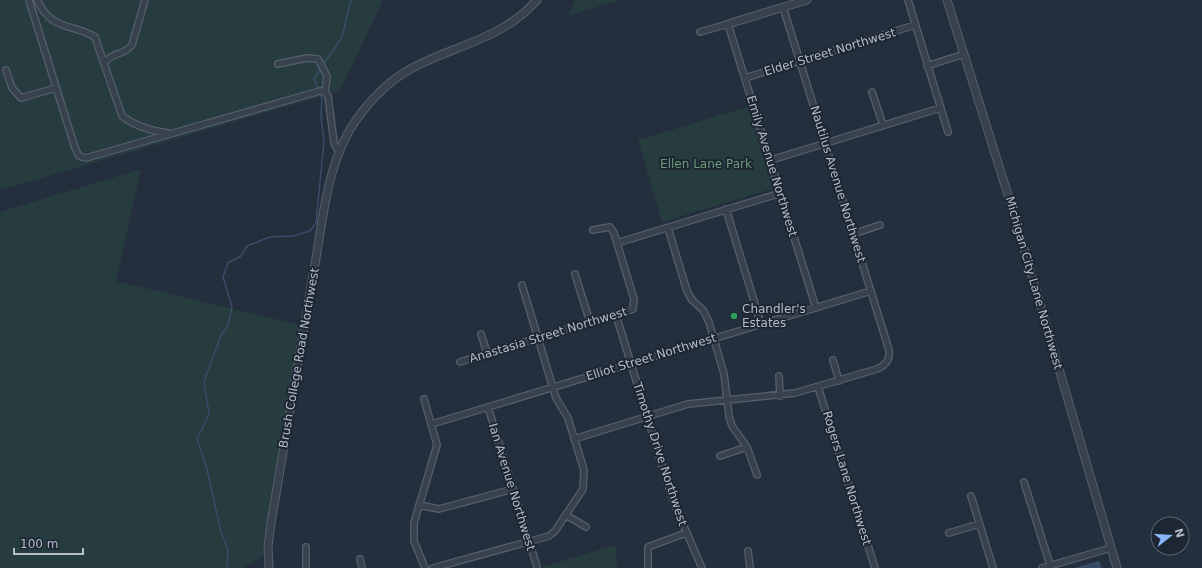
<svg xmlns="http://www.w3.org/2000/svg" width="1202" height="568" font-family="'DejaVu Sans',sans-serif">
  <rect width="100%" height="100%" fill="#242f3e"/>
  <path fill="#263c3f" d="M0,0H383L340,91L0,190Z
    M575,0H620L568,16Z
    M750,106L775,188L662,222L638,140Z
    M141,169L116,281L300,325L263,556L244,568H0V212Z
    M616,545L617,568H538Z"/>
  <path fill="#394c67" d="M1099,561L1102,568H1074Z"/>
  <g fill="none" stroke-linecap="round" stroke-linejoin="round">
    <path stroke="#394c67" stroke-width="1.5" d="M323,65L342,37L350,3L352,0
      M318,89L314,79L321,68
      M227,568L228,550L221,532L206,465L197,439L209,414L204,381L221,335L228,326L232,307L223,277L228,263L241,256L247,246L270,237L293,236L310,231L316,223L324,142L321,117L322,98L319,93"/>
    <g stroke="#565f6c" stroke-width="8">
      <path id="minor" d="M29,0L75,148L79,156L86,158L320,91L325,92L328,96L334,143L337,149L340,150
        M37,0C53,32 69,22 95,37L122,116C135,126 152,131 168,133
        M908,0L948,132
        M700,32L728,24L816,308
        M104,63C115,50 122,57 132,45L145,0
        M278,64L307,58L318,59L327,76L325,92
        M927,66L964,54
        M6,70L12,88L21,98L56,88
        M745,78L915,25
        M872,92L883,125
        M771,160L940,108
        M726,209L761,324
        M668,228L687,291L692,300L703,310L709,322L724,374L729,416L732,426L747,447L757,475
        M853,234L880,225
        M617,243L781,193
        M575,274L590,322
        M616,315L673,501L702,568
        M481,334L487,353
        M833,360L839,381
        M460,362L633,309L634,299L614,233L610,227L593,230
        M779,376L780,396
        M818,387L875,568
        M424,399L437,445L414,523V541L425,568
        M488,407L537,567
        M432,424L871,291
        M574,439L688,404L795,393L877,369C886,365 890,360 889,350L783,7
        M720,456L747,447
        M1024,482L1051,568
        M971,496L993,568
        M419,505L439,509L513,489
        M566,515L586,527
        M949,533L979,524
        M306,547V568
        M748,551L750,568
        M360,559L362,568
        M433,568L549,536L555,531L583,489L584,470L568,418L556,398L522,285
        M648,568V547L686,533
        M1042,568L1111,548"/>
    </g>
    <g stroke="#565f6c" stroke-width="9">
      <path id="tertiary" d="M947,0L1013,211L1117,568
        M728,24L807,0
        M269,568L268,547L271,523C285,440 299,358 313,275C321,234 324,189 340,150C349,127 365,106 384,88C430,46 494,49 537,0"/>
    </g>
    <use href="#minor" stroke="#38414e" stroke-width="5.5"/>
    <use href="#tertiary" stroke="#38414e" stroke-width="7"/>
  </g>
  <circle fill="#2e9e5b" stroke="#1d2633" stroke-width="1.5" cx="734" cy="316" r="4"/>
  <g text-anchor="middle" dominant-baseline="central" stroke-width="4" stroke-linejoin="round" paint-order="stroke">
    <g font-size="12" fill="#b4bcc9" stroke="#1d2633">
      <text transform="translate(830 52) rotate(-17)">Elder Street Northwest</text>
      <text transform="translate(772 166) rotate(73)">Emily Avenue Northwest</text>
      <text transform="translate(838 184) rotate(73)">Nautilus Avenue Northwest</text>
      <text transform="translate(1034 283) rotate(74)">Michigan City Lane Northwest</text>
      <text transform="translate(548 335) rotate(-17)">Anastasia Street Northwest</text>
      <text transform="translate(651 357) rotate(-17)">Elliot Street Northwest</text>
      <text transform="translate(299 358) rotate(-80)">Brush College Road Northwest</text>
      <text transform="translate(660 454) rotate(72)">Timothy Drive Northwest</text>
      <text transform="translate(847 478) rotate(73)">Rogers Lane Northwest</text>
      <text transform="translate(512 487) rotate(73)">Ian Avenue Northwest</text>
    </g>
    <g font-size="12" fill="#6b9a76" stroke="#1d2633">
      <text x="706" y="164">Ellen Lane Park</text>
    </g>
    <g font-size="12" fill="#b4bcc9" stroke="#1d2633" text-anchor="start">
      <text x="742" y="309">Chandler's<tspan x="742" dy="14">Estates</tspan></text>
    </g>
  </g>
  <g transform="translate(1170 536) rotate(73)"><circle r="19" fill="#1d2633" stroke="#59626f"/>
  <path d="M0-3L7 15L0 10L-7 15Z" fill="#8ab4f8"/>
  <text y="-6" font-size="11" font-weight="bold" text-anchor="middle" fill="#b4bcc9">N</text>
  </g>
  <path d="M14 548v6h69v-6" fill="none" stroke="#b4bcc9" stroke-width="2"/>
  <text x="20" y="548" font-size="12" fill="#b4bcc9" stroke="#1d2633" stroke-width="3" paint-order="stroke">100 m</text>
</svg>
